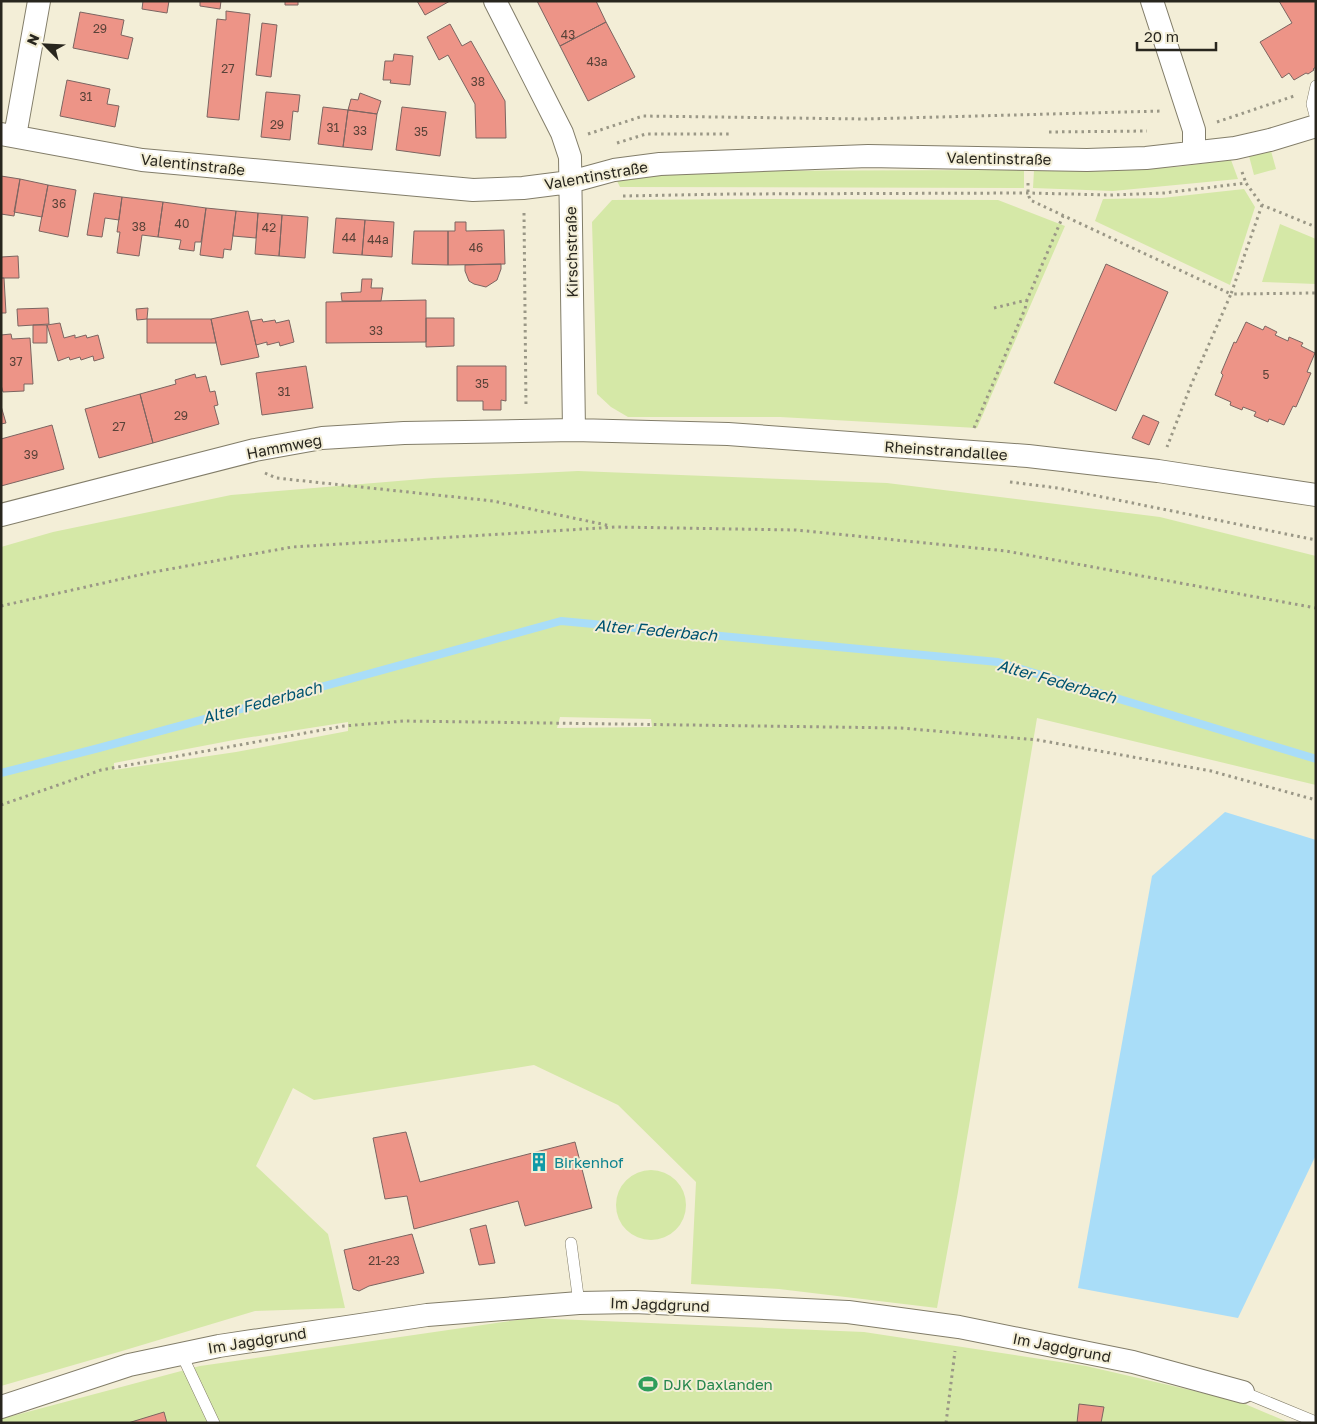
<svg xmlns="http://www.w3.org/2000/svg" width="1317" height="1424" font-family="'Golos Text',sans-serif">
  <rect width="100%" height="100%" fill="#f3eed7"/>
  <path fill="#d5e8a7" fill-rule="evenodd" d="M1271,151L1276,169L1254,175L1249,156Z
    M1231,160L1238,179L1113,191L1033,188L1034,170H1105L1176,167Z
    M1024,170V188L620,187L616,179L689,171Z
    M1244,189L1255,207L1230,285L1095,221L1103,199L1162,198Z
    M776,199L998,200L1065,226L977,428L780,417H628L611,407L597,394L592,222L612,200Z
    M1280,224L1316,239V284L1262,282Z
    M578,471L887,483L1160,517L1316,556V785L1037,718L958,1192L937,1308L779,1289L691,1284L696,1182L618,1105L534,1065L314,1100L293,1088L256,1166L328,1234L345,1308L255,1311L122,1351L1,1386V547L53,532L231,495L434,478ZM560,717L651,719L652,727L557,728ZM348,722V731L236,752L114,770V763L239,739Z
    M616 1205a35 35 0 1 1 70 0a35 35 0 1 1-70 0Z
    M531,1318L864,1332L1086,1366L1238,1401L1290,1423H1V1419L200,1366Z"/>
  <path fill="#a9ddf8" d="M1225,812L1316,840V1155L1238,1318L1078,1288L1152,876Z"/>
  <g fill="none" stroke-linecap="round" stroke-linejoin="round">
    <path stroke="#a9ddf8" stroke-width="8" d="M1,773L99,748L561,621L998,662L1316,759"/>
  </g>
  <path fill="#ed9487" stroke="#7c6561" d="M143,1H169L167,13L142,9Z
    M200,1H221L220,9L200,6Z
    M285,1H298V5H285Z
    M417,1H450L425,15Z
    M537,1H596L606,22L560,46Z
    M1279,1H1316V67L1313,69L1314,70L1308,74L1306,73L1294,80L1289,73L1282,78L1260,42L1292,23Z
    M226,11L250,14L239,120L207,117L217,19L226,20Z
    M80,12L124,20L121,35L133,38L128,59L73,48Z
    M606,22L635,77L588,101L560,46Z
    M262,23L277,25L271,77L256,75Z
    M450,24L462,46L471,41L505,101L506,138H476L475,104L448,55L439,60L427,37Z
    M394,54L413,56L410,85L390,83L391,80H383L385,61H393Z
    M67,80L110,89L107,104L119,106L115,127L60,116Z
    M266,92L300,95L298,112L293,111L290,140L261,137Z
    M360,93L381,101L377,114L348,110L351,99L358,100Z
    M323,107L348,110L343,147L318,144Z
    M402,107L446,112L440,156L396,150Z
    M348,110L377,114L372,150L343,147Z
    M1,176L20,179L14,216L1,214Z
    M20,179L48,185L42,217L14,212Z
    M48,185L76,190L68,237L39,231Z
    M94,193L122,197L119,220L105,218L102,237L87,235Z
    M122,197L163,202L158,237L142,235L139,256L117,253L120,232H117Z
    M163,202L206,208L201,242H195L194,251L179,249L181,240L158,237Z
    M206,208L236,211L231,250L224,249L223,258L200,255Z
    M236,211L258,213L256,238L233,236Z
    M258,213L282,215L279,256L255,254Z
    M282,215L308,217L305,258L279,256Z
    M336,218L365,220L362,255L333,253Z
    M365,220L394,222L392,257L362,255Z
    M455,222H466V231L504,230L505,264L448,265V231H455Z
    M414,231H448V265L412,264Z
    M18,256L19,278H1V257Z
    M501,264V269L497,280L486,287L474,284L469,281L465,271V265Z
    M1106,264L1168,292L1116,411L1054,383Z
    M1,278H4L6,313H1Z
    M362,279H372L371,288H383L381,301H342L341,293L361,292Z
    M426,300V342L326,343V302Z
    M48,308L49,324L18,326L17,309Z
    M148,308L147,319L137,320L136,309Z
    M248,311L259,357L221,365L211,319Z
    M426,318H454V346L426,347Z
    M147,319H211L216,343H147Z
    M262,319L263,322L275,320L276,323L289,320L294,342L280,346L279,342L267,345V342L256,345L251,321Z
    M1246,322L1263,330L1265,326L1277,332L1275,335L1288,341L1289,337L1303,343L1301,346L1315,353L1307,372L1311,373L1296,407L1293,406L1284,425L1269,419L1268,422L1254,416L1256,412L1243,407L1242,410L1230,405L1231,402L1215,395L1223,375L1221,373L1234,342L1236,343Z
    M60,323L64,338L75,335V338L86,335L87,338L98,335L104,358L94,361L93,356L81,360L80,357L70,360L69,357L58,361L47,325Z
    M33,325H47V343H33Z
    M11,334L12,339L30,338L33,384H24V391L3,392L1,385V335Z
    M306,366L313,408L262,415L256,373Z
    M457,366H506V401L501,400V410H483V401H457Z
    M195,374L196,378L206,376L210,392L215,391L218,405L214,406L219,424L153,443L140,394L176,384L175,380Z
    M140,394L153,443L99,458L85,409Z
    M1,406L6,423L1,424Z
    M1143,415L1159,422L1149,445L1132,438Z
    M52,425L64,469L1,486V439Z
    M406,1132L420,1182L575,1142L592,1208L525,1226L518,1201L414,1229L407,1196L385,1199L373,1138Z
    M486,1225L495,1263L479,1265L470,1229Z
    M412,1234L424,1273L369,1286L359,1291L353,1289L344,1250Z
    M1079,1404L1104,1407L1101,1423H1077Z
    M164,1412L167,1423H128Z"/>
  <g fill="none" stroke-linecap="round" stroke-linejoin="round">
    <g stroke="#827d69" stroke-width="12">
      <path id="lane" d="M1316,86L1312,104L1316,119
        M571,1243L579,1303
        M181,1353L214,1423
        M1243,1392L1316,1422"/>
    </g>
    <g stroke="#827d69" stroke-width="24">
      <path id="street" d="M495,1L562,133L570,157L574,430
        M1152,1L1194,130V152
        M1,134L142,160L473,190L523,188L570,182L614,170L660,164L868,156L1087,160L1146,158L1235,148L1270,140L1316,126
        M15,136L39,1
        M1,515L255,450L322,438L404,433L574,430L728,434L1028,456L1158,471L1316,495
        M1,1407L129,1365L219,1346L427,1315L579,1303L634,1302L848,1312L959,1327L1133,1362L1243,1392"/>
    </g>
    <path stroke="#9a9786" stroke-width="3" stroke-dasharray="2.5 4" stroke-linecap="butt" d="M1217,122L1294,96
      M1049,132L1147,131
      M588,134L643,116L865,119L1162,111
      M617,143L646,134H730
      M1242,172L1246,183
      M1028,183V193L1030,200L1231,294L1191,385L1167,447
      M623,196L730,194L1028,193L1110,195L1164,193L1246,183L1262,205L1316,227
      M1262,205L1231,294L1316,293
      M524,213L526,407
      M994,308L1027,300L1063,216
      M974,428L1025,309L1027,300
      M265,473L276,478L493,501L611,526
      M1010,482L1058,488L1316,540
      M1,606L148,573L292,547L616,527L796,530L1006,551L1316,608
      M1,805L101,770L344,726L404,721L901,728L1038,740L1211,771L1316,800
      M946,1423L955,1351"/>
    <use href="#lane" stroke="#fff" stroke-width="11"/>
    <use href="#street" stroke="#fff" stroke-width="22"/>
  </g>
  <defs>
    <g id="building-bare" transform="scale(1.5)"><path d="M-4-6H4V6H1V3H-1V6H-4ZM-2.5-4.3h1.7v1.8h-1.7ZM.8-4.3h1.7v1.8H.8ZM-2.5-1h1.7V.8h-1.7ZM.8-1h1.7V.8H.8Z" fill="#0f9aa8" stroke="#f3eed7" stroke-width="2.5" paint-order="stroke"/></g>
    <g id="stadium-bare" transform="scale(1.5)"><path d="M0-5a6.5 5 0 1 0 0 10a6.5 5 0 1 0 0-10ZM-3.5-1.8h7v3.6h-7Z" fill="#2e9e5b" stroke="#f3eed7" stroke-width="2.5" paint-order="stroke"/></g>
  </defs>
  <g fill-rule="evenodd">
    <use href="#building-bare" x="539" y="1162"/>
    <use href="#stadium-bare" x="648" y="1384"/>
  </g>
  <g text-anchor="middle" dominant-baseline="central" stroke-width="4" stroke-linejoin="round" paint-order="stroke">
    <g font-size="12" fill="#594238">
      <text x="100" y="28">29</text>
      <text x="568" y="34">43</text>
      <text x="597" y="61">43a</text>
      <text x="228" y="68">27</text>
      <text x="478" y="81">38</text>
      <text x="86" y="96">31</text>
      <text x="277" y="124">29</text>
      <text x="333" y="127">31</text>
      <text x="360" y="130">33</text>
      <text x="421" y="131">35</text>
      <text x="59" y="203">36</text>
      <text x="182" y="223">40</text>
      <text x="139" y="226">38</text>
      <text x="269" y="227">42</text>
      <text x="349" y="237">44</text>
      <text x="378" y="239">44a</text>
      <text x="476" y="247">46</text>
      <text x="376" y="330">33</text>
      <text x="16" y="361">37</text>
      <text x="1266" y="374">5</text>
      <text x="482" y="383">35</text>
      <text x="284" y="391">31</text>
      <text x="181" y="415">29</text>
      <text x="119" y="426">27</text>
      <text x="31" y="454">39</text>
      <text x="384" y="1260">21-23</text>
    </g>
    <g font-size="15" fill="#28261e" stroke="#f3eed7">
      <text transform="translate(999 158) rotate(1)">Valentinstraße</text>
      <text transform="translate(193 164) rotate(6)">Valentinstraße</text>
      <text transform="translate(596 175) rotate(-10)">Valentinstraße</text>
      <text transform="translate(571 252) rotate(-91)">Kirschstraße</text>
      <text transform="translate(284 446) rotate(-11)">Hammweg</text>
      <text transform="translate(946 450) rotate(4)">Rheinstrandallee</text>
      <text transform="translate(660 1304) rotate(2)">Im Jagdgrund</text>
      <text transform="translate(257 1340) rotate(-9)">Im Jagdgrund</text>
      <text transform="translate(1062 1347) rotate(11)">Im Jagdgrund</text>
    </g>
    <g font-size="15" fill="#0d838f" stroke="#f3eed7" text-anchor="start">
      <text x="554" y="1162">Birkenhof</text>
    </g>
    <g font-size="15" fill="#27864d" stroke="#f3eed7" text-anchor="start">
      <text x="663" y="1384">DJK Daxlanden</text>
    </g>
    <g font-size="16" font-style="italic" fill="#005370" stroke="#f3eed7">
      <text transform="translate(656 630) rotate(5)">Alter Federbach</text>
      <text transform="translate(1057 681) rotate(16)">Alter Federbach</text>
      <text transform="translate(262 702) rotate(-15)">Alter Federbach</text>
    </g>
  </g>
  <rect width="1317" height="1424" fill="none" stroke="#28261e" stroke-width="5"/>
  <g transform="translate(45 45) rotate(294)" stroke="#f3eed7" stroke-width="4" paint-order="stroke">
  <path d="M0-4L9 19L0 12L-9 19Z" fill="#28261e"/>
  <text y="-8" font-size="14" font-weight="bold" text-anchor="middle" fill="#28261e">N</text>
  </g>
  <path d="M1137 42v8h79v-8" fill="none" stroke="#28261e" stroke-width="2.5"/>
  <text x="1144" y="42" font-size="15" fill="#28261e" stroke="#f3eed7" stroke-width="4" paint-order="stroke">20 m</text>
</svg>
